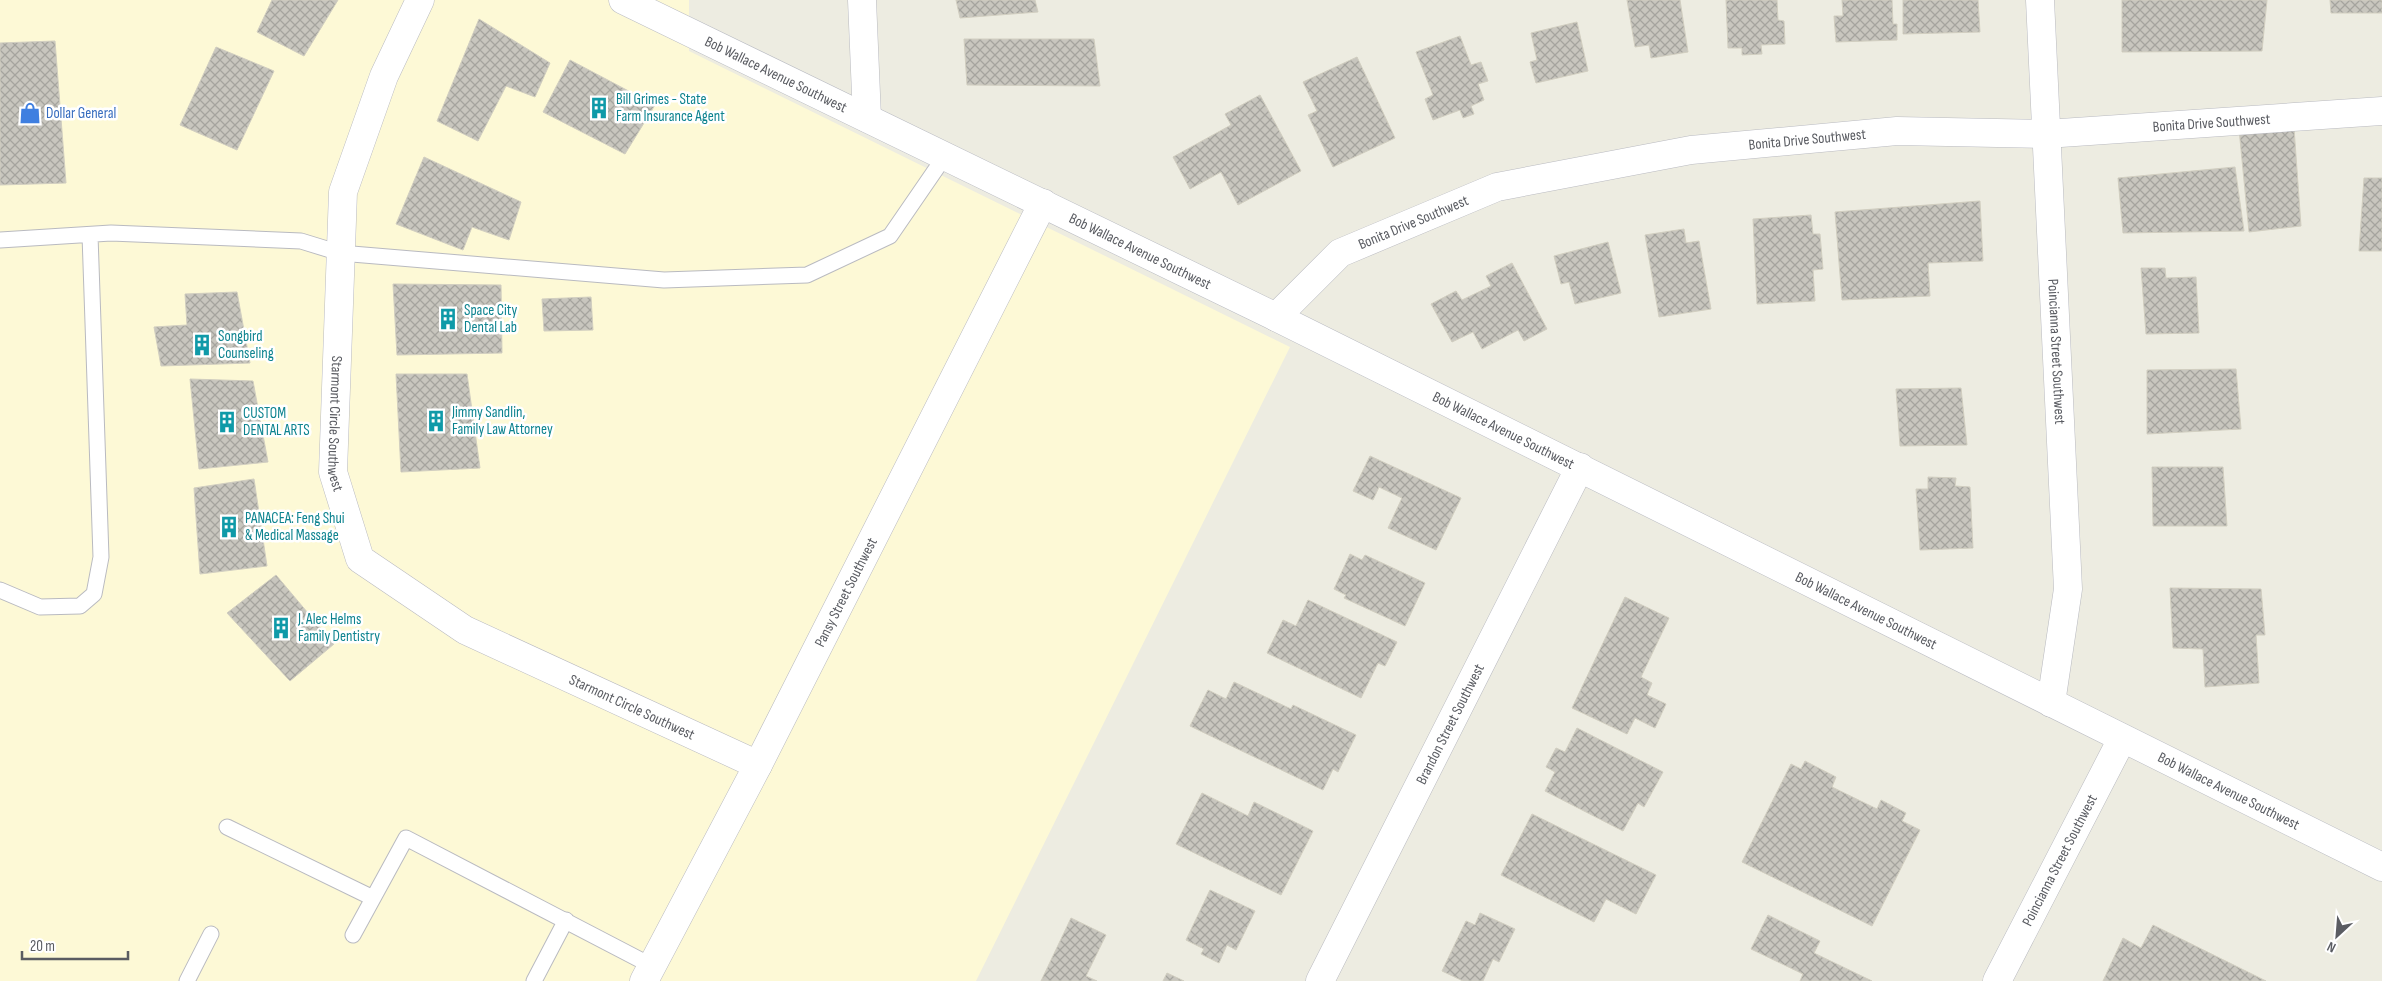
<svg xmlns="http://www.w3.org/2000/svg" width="2382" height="981" font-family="'Sofia Sans Condensed',sans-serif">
  <defs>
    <pattern id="building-cross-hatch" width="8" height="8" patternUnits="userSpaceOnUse" patternTransform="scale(1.25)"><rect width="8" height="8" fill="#c8c6be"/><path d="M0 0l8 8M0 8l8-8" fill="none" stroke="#a5a49e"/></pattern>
  </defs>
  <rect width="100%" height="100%" fill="#edece1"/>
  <path fill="#fdf9d6" d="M0,0H689V51L1290,347L976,981H0Z"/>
  <path fill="url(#building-cross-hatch)" stroke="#d1cec0" d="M272,0H338L304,56L257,32Z
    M956,0H1035L1038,12L960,18Z
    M1627,0H1680L1688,52L1651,58L1649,45L1635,47Z
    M1726,0H1777L1778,20L1784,21L1785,44L1761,45L1762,54L1742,55V48H1728Z
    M1842,0H1892L1893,24H1897V40L1836,42L1834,16H1843Z
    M1903,0H1978L1980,32L1903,34Z
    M2122,0H2267L2262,51L2122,52Z
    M2330,0H2382V13H2331Z
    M479,19L550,63L535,97L506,86L478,141L437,121Z
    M1577,22L1588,71L1536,83L1530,62L1537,60L1531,33Z
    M1460,36L1471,65L1481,62L1488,81L1478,84L1484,100L1471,106L1474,114L1463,118L1460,110L1433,120L1425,99L1433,95L1416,52Z
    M964,39H1094L1100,86L967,85Z
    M55,41L66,183L0,185V43Z
    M216,47L274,71L237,150L180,125Z
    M1357,57L1395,138L1333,167L1308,115L1317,111L1303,82Z
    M570,60L655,105L625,154L543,112Z
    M1260,95L1301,171L1238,205L1221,172L1190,189L1173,157L1231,125L1225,114Z
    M2294,128L2301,226L2249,232L2239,129Z
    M424,157L521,202L509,240L472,227L463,250L396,224Z
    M2235,167L2244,231L2123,233L2118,178Z
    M2364,178H2382V251H2359Z
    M1980,201L1983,261L1928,263L1930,296L1842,300L1835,212Z
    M1811,215L1813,234H1820L1823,269L1813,270L1815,301L1757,304L1753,219Z
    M1684,229L1686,243L1699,241L1711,309L1659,317L1645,235Z
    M1608,242L1621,293L1575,304L1569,282L1561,284L1554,256Z
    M1512,263L1547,329L1524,341L1518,330L1482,349L1473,332L1452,342L1431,304L1456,291L1462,300L1491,286L1486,276Z
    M2141,268H2165L2166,278L2196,277L2199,333L2146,334Z
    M393,284L501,285L502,353L397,355Z
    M237,292L250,363L161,366L154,327L187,325L185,294Z
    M591,297L593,330L544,331L542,299Z
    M2236,369L2241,429L2147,434V370Z
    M396,374H467L480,468L401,472Z
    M190,379L253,381L268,462L199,469Z
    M1961,388L1967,445L1900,446L1896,389Z
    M1370,456L1461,498L1436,550L1388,528L1402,498L1379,487L1373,500L1353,491Z
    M2152,467H2223L2227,526H2153Z
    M1928,477L1956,478L1955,486L1970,487L1973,548L1920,550L1916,489H1928Z
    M254,479L267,566L200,574L194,488Z
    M1350,554L1362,560L1365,555L1425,583L1405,626L1344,598L1346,595L1334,589Z
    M276,575L334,644L290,681L227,613Z
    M2170,588L2261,589L2265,635H2256L2259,683L2205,687L2203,649L2173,648Z
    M1625,597L1669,618L1641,677L1652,683L1647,695L1666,704L1655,728L1635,718L1627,734L1572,708Z
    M1308,600L1397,642L1385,666L1378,663L1361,698L1267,653L1283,620L1296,626Z
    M1234,682L1291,709L1293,705L1356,735L1338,772L1333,769L1323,790L1190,726L1208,690L1226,699Z
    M1577,728L1663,772L1644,807L1638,803L1623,831L1545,791L1555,772L1546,767L1556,748L1565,752Z
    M1805,761L1836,777L1832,787L1877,809L1881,800L1906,813L1902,821L1920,830L1872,926L1742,862L1791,764L1801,769Z
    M1202,793L1248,816L1254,802L1313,831L1281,895L1176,844Z
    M1532,814L1656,875L1636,914L1606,899L1594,922L1501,875Z
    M1210,890L1255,911L1236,950L1227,945L1219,963L1201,954L1204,949L1186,940Z
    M1480,913L1515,929L1499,962L1493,959L1483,981H1463L1442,971L1466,921L1475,925Z
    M1768,915L1820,941L1814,953L1872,981H1800L1803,974L1751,949Z
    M1071,918L1106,935L1086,976L1097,981H1041Z
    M2153,925L2266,981H2103L2123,938L2141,948Z
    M1167,973L1184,981H1163Z"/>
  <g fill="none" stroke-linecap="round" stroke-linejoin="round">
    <g stroke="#b9bac0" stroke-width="17">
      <path id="service" d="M0,240L111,233L301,241L340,253L664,280L807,275L890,236L945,156
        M0,590L40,607L80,606L94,594L101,557L90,235
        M227,827L373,898
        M353,935L406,838L652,966
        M187,981L211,934
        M534,981L566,920"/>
    </g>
    <g stroke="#b9bac0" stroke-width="29">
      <g id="minor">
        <path id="s1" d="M420,0L384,76L343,192L333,472L360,559L465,630L758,765"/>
        <path d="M862,0L867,118"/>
        <path id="s2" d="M2040,0L2068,589L2051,703"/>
        <path id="s3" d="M1276,317L1340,253L1497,187L1691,150L1897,131L2046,134L2382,111"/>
        <path id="s4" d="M644,981L758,765L1043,203"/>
        <path id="s5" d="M1320,981L1580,467"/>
        <path id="s6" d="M1997,981L2122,739"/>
      </g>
    </g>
    <g stroke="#babcc3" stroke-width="29">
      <g id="secondary">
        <path id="s7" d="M623,0L1276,317L2382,867"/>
      </g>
    </g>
    <use href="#service" stroke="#fff" stroke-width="15"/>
    <use href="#minor" stroke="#fff" stroke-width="28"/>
    <use href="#secondary" stroke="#fff" stroke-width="28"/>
  </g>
  <defs>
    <g id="building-bare" transform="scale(1.725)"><path d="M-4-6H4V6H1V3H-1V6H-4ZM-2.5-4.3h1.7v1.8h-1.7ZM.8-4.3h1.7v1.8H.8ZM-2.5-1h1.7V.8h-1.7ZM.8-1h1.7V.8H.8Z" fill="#0f9aa8" stroke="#fff" stroke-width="2.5" paint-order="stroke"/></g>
    <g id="shop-bare" transform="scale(1.725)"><path d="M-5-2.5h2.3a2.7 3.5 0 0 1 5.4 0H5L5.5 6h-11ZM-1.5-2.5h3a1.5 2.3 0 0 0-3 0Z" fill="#3f7fe0" stroke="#fff" stroke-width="2.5" paint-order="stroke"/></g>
  </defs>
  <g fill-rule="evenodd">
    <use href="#building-bare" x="599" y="108"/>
    <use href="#shop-bare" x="30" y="113"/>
    <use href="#building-bare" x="448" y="319"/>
    <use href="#building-bare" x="202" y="345"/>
    <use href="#building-bare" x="436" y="421"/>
    <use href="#building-bare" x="227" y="422"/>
    <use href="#building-bare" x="229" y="527"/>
    <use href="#building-bare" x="281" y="628"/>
  </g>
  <g text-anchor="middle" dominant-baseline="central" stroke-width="5" stroke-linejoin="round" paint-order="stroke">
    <g font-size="15" fill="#5a5c62" stroke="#fff">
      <text stroke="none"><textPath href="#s7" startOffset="170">Bob Wallace Avenue Southwest</textPath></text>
      <text stroke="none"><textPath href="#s3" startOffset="980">Bonita Drive Southwest</textPath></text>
      <text stroke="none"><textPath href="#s3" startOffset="575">Bonita Drive Southwest</textPath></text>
      <text stroke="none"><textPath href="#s3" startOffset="170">Bonita Drive Southwest</textPath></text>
      <text stroke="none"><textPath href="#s7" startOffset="575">Bob Wallace Avenue Southwest</textPath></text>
      <text stroke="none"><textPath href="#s2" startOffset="352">Poincianna Street Southwest</textPath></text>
      <text stroke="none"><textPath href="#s1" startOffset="439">Starmont Circle Southwest</textPath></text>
      <text stroke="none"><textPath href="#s7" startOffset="980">Bob Wallace Avenue Southwest</textPath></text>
      <text stroke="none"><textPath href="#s4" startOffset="438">Pansy Street Southwest</textPath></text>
      <text stroke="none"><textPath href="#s7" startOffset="1385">Bob Wallace Avenue Southwest</textPath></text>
      <text stroke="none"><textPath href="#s1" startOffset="889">Starmont Circle Southwest</textPath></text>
      <text stroke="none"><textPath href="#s5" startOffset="288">Brandon Street Southwest</textPath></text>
      <text stroke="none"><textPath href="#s7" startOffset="1790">Bob Wallace Avenue Southwest</textPath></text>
      <text stroke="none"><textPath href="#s6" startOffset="136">Poincianna Street Southwest</textPath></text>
    </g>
    <g font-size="15" fill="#0d838f" stroke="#fff" text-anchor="start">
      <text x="616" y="99">Bill Grimes - State<tspan x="616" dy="17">Farm Insurance Agent</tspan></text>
      <text x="464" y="310">Space City<tspan x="464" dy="17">Dental Lab</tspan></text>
      <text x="218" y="336">Songbird<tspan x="218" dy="17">Counseling</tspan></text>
      <text x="452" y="412">Jimmy Sandlin,<tspan x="452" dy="17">Family Law Attorney</tspan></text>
      <text x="243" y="413">CUSTOM<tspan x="243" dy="17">DENTAL ARTS</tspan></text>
      <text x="245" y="518">PANACEA: Feng Shui<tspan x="245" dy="17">&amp; Medical Massage</tspan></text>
      <text x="298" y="619">J. Alec Helms<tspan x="298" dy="17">Family Dentistry</tspan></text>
    </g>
    <g font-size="15" fill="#366cbe" stroke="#fff" text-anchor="start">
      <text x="46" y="113">Dollar General</text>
    </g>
  </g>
  <g transform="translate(2337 936) rotate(206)" stroke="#ffffff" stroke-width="4" paint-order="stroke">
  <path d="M0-4L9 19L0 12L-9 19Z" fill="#5a5c62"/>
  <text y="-8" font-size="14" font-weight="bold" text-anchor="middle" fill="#5a5c62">N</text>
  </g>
  <path d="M22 951v8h106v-8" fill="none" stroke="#5a5c62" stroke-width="2.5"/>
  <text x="30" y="951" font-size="15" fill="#5a5c62" stroke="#ffffff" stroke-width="4" paint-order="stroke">20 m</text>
</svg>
